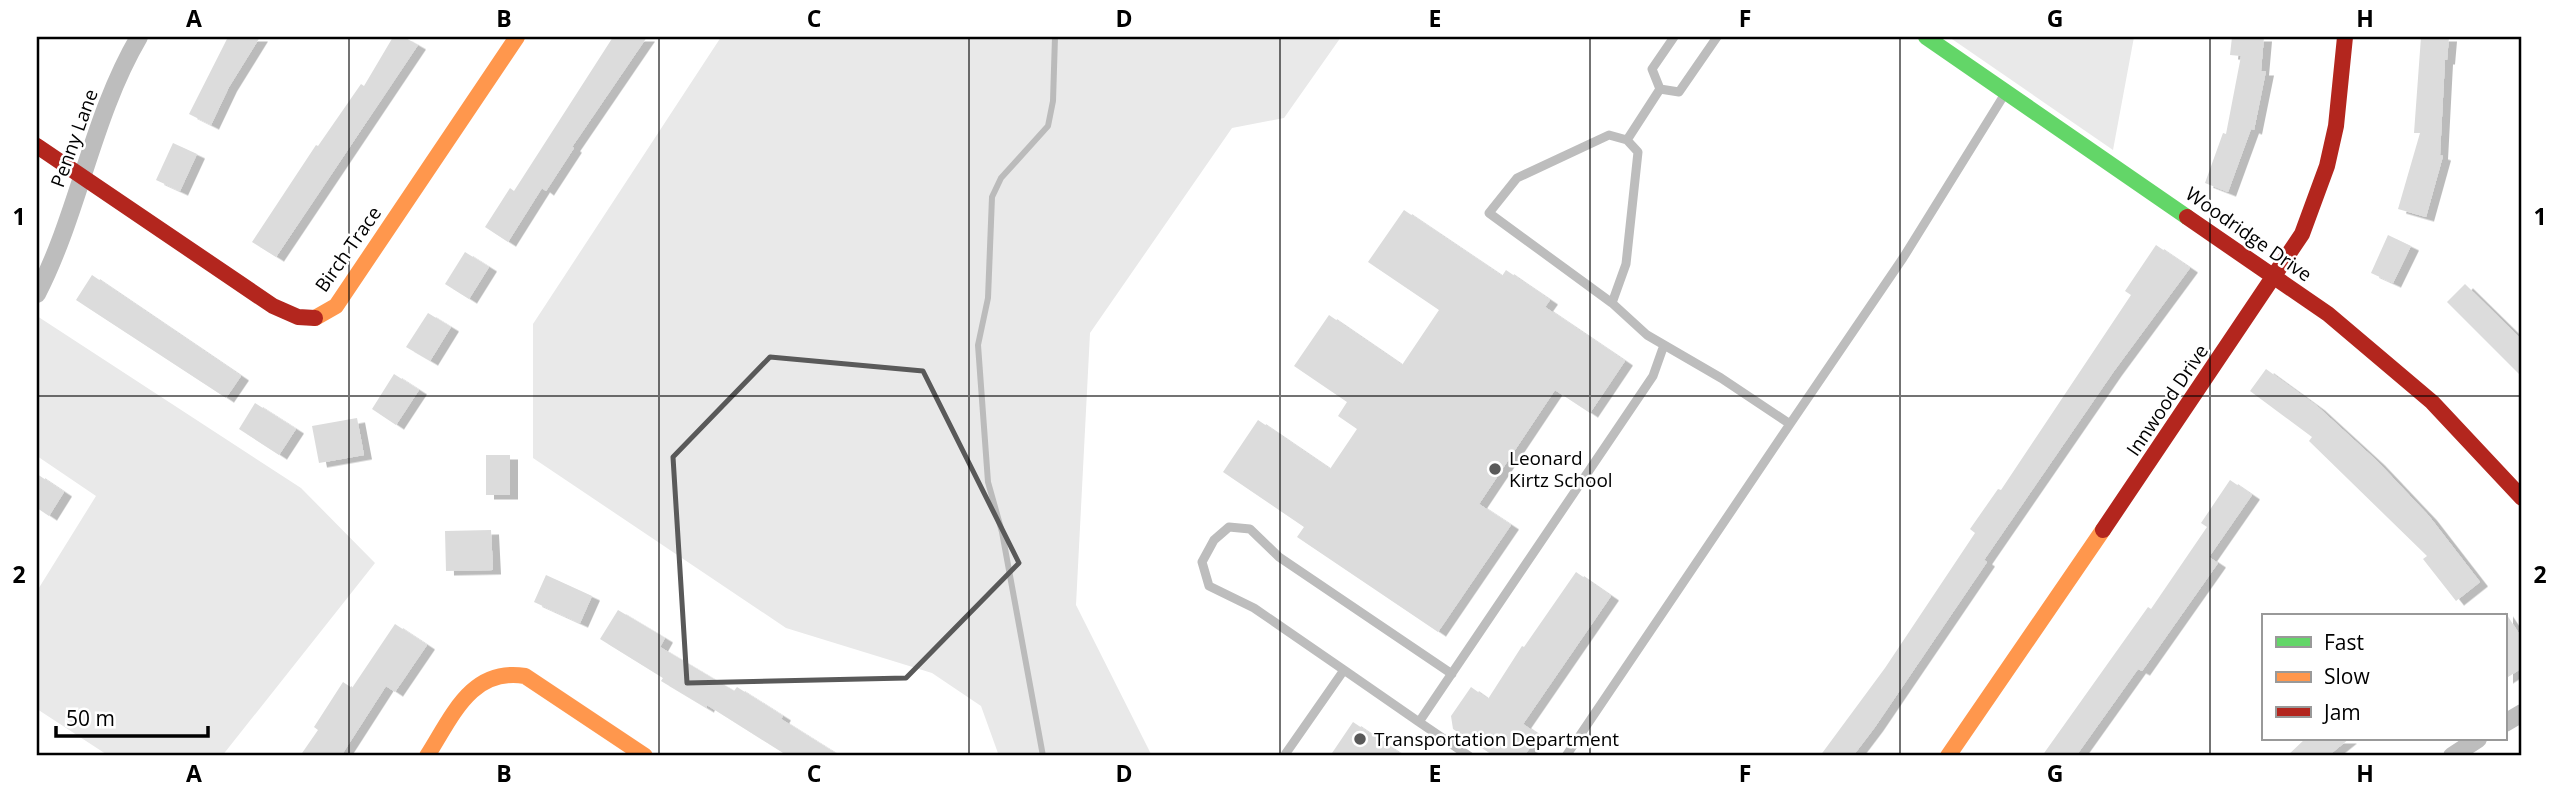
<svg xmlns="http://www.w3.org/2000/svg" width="2559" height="793" font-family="'Open Sans',sans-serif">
  <defs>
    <filter id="shadow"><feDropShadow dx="8" dy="4.5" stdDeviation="0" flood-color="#0004"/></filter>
  </defs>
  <rect width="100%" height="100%" fill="#fff"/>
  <path fill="#e9e9e9" d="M721,37H1341L1284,118L1232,128L1090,333L1076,605L1152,756H999L981,706L932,673L786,628L533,458V324Z
    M1949,37H2134L2113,150Z
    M37,316L301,488L375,563L222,756H109L37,709V591L96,496L37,456Z"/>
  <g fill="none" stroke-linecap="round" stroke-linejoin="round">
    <path stroke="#bbb" stroke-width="6" d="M1043,756L1002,532L988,482L978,345L988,298L992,197L1001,178L1048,126L1053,101L1055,37"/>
  </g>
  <path fill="#dcdcdc" filter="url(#shadow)" d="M228,37H260L229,87L211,125L189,114Z
    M393,37H404L418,45L276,257L252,242L316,145L318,146L361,84L364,86Z
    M613,37H647L572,147L574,148L546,191L542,188L508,242L485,227L510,188L514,191Z
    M2232,37H2264L2261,71H2266L2254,130L2251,129L2228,192L2205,183L2223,133L2226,134L2241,56L2230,55Z
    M2421,37H2449L2447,60H2445L2440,155L2443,156L2426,217L2398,209L2420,133H2414Z
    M173,143L197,154L180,191L156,180Z
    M1404,210L1502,276L1506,270L1550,300L1545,307L1625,361L1590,413L1555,390L1479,504L1511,525L1438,632L1297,537L1304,527L1223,472L1258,420L1330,469L1357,429L1338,416L1347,402L1294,366L1329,315L1402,365L1439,310L1368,262Z
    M2388,235L2411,246L2393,283L2371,273Z
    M2156,245L2190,268L2114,371L1984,560L1987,562L1875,727L1853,756H1820L1885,668L1975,533L1970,529L1998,489L2001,490L2131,295L2125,291Z
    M465,252L489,267L469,299L445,284Z
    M92,275L241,376L226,398L76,300Z
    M2465,284L2522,340V377L2447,302Z
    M428,313L451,327L430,361L406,347Z
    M2266,369L2317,406L2377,461L2429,516L2480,582L2456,601L2423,559L2427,556L2309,441L2312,437L2250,391Z
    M394,374L419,390L396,425L372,409Z
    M255,403L296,429L279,455L239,429Z
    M357,418L364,455L319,463L312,426Z
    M486,455H510V495H486Z
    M37,474L64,492L49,516L37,508Z
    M2230,480L2252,495L2209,557L2218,563L2187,607L2142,671L2138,669L2076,756H2042L2148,607L2151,609L2207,527L2201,523Z
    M491,530L493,570L446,571L445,531Z
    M1576,572L1611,596L1523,724L1539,735L1524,756H1494L1453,729L1451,716L1471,687L1488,699L1522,646L1524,647Z
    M546,575L592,596L580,623L534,602Z
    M618,610L665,638L660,647L734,691L737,687L783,716L781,719L840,756H788L707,705L706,708L661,681L663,678L600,639Z
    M2505,612L2522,638V668L2505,679Z
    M395,624L427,645L395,692L386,686L341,756H300L318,730L314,727L343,682L352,688Z
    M1353,722L1404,756H1330Z
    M2305,739H2349L2328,756H2287Z"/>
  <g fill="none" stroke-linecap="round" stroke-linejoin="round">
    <path stroke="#bdbdbd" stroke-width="9" d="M1660,89L1679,92L1717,37
      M1660,89L1652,69L1674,37
      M1627,140L1660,89
      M1612,303L1626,264L1638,152L1627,140L1609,135L1517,178L1489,213L1612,303L1647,335L1721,378L1790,424L1903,258L2006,92
      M1344,670L1254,608L1209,586L1202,562L1214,540L1229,527L1250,529L1279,557L1452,674
      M1419,722L1469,756
      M1284,756L1344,670L1419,722L1653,376L1664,345
      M1566,756L1790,424"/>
    <path stroke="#bdbdbd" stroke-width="18" d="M37,294C79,212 92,117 139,37
      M2505,723L2522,713
      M2452,756L2478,739"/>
    <path stroke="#63d668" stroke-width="16" d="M1926,37L2187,217"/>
    <path stroke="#ff974d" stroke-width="16" d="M315,318L336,306L517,37
      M427,756C452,717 471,667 525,676L645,756
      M1948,756L2103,530"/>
    <path stroke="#b3261e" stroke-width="16" d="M37,146L273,306L298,317L315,318
      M2187,217L2328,314L2432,402L2522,498
      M2103,530L2302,234L2327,166L2336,126L2345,37"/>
  </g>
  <path fill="none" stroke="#595959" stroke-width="5" stroke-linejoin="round" d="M770,357L923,371L1019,563L906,678L687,683L673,457Z"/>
  <path fill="none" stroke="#000" stroke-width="2" stroke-opacity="0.55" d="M349,37V756M659,37V756M969,37V756M1280,37V756M1590,37V756M1900,37V756M2210,37V756M37,396H2522"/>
  <g fill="#595959" stroke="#fff" stroke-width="2.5">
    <circle cx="1495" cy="469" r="7"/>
    <circle cx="1360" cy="739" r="7"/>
  </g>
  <g text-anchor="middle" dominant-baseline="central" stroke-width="5" stroke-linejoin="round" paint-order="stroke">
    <g font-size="19" fill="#000" stroke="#fff">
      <text transform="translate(74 138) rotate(-70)">Penny Lane</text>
      <text transform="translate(2249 234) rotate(35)">Woodridge Drive</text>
      <text transform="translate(348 249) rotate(-55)">Birch Trace</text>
      <text transform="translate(2167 400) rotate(-56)">Innwood Drive</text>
    </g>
    <g font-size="19" fill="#000" stroke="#fff" text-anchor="start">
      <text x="1509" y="458">Leonard<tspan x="1509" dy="22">Kirtz School</tspan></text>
      <text x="1374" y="739">Transportation Department</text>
    </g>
  </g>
  <rect width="2559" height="793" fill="none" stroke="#ffffff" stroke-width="77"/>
  <rect x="2262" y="614" width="245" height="126" fill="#ffffff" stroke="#999999" stroke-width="2"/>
  <rect x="2276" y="637" width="35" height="10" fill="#63d668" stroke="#999999" stroke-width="2"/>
  <text x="2324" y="650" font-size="21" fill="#000000">Fast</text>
  <rect x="2276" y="672" width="35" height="10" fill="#ff974d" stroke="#999999" stroke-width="2"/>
  <text x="2324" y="684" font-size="21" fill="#000000">Slow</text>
  <rect x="2276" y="707" width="35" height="10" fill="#b3261e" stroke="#999999" stroke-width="2"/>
  <text x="2324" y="720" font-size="21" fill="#000000">Jam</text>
  <path d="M56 726v10h152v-10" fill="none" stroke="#000000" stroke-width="3.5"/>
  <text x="66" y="726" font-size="21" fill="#000000" stroke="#ffffff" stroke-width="5" paint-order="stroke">50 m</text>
  <rect x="38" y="38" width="2482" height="716" fill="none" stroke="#000" stroke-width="2.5"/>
  <g font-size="23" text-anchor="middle" font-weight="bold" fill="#000">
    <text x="194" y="27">A</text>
    <text x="504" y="27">B</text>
    <text x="814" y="27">C</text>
    <text x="1124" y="27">D</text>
    <text x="1435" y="27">E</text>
    <text x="1745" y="27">F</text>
    <text x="2055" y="27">G</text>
    <text x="2365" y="27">H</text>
    <text x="19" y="225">1</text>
    <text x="2540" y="225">1</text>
    <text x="19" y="583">2</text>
    <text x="2540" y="583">2</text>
    <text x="194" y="782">A</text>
    <text x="504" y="782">B</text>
    <text x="814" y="782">C</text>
    <text x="1124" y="782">D</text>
    <text x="1435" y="782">E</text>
    <text x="1745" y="782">F</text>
    <text x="2055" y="782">G</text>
    <text x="2365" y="782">H</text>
  </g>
</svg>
